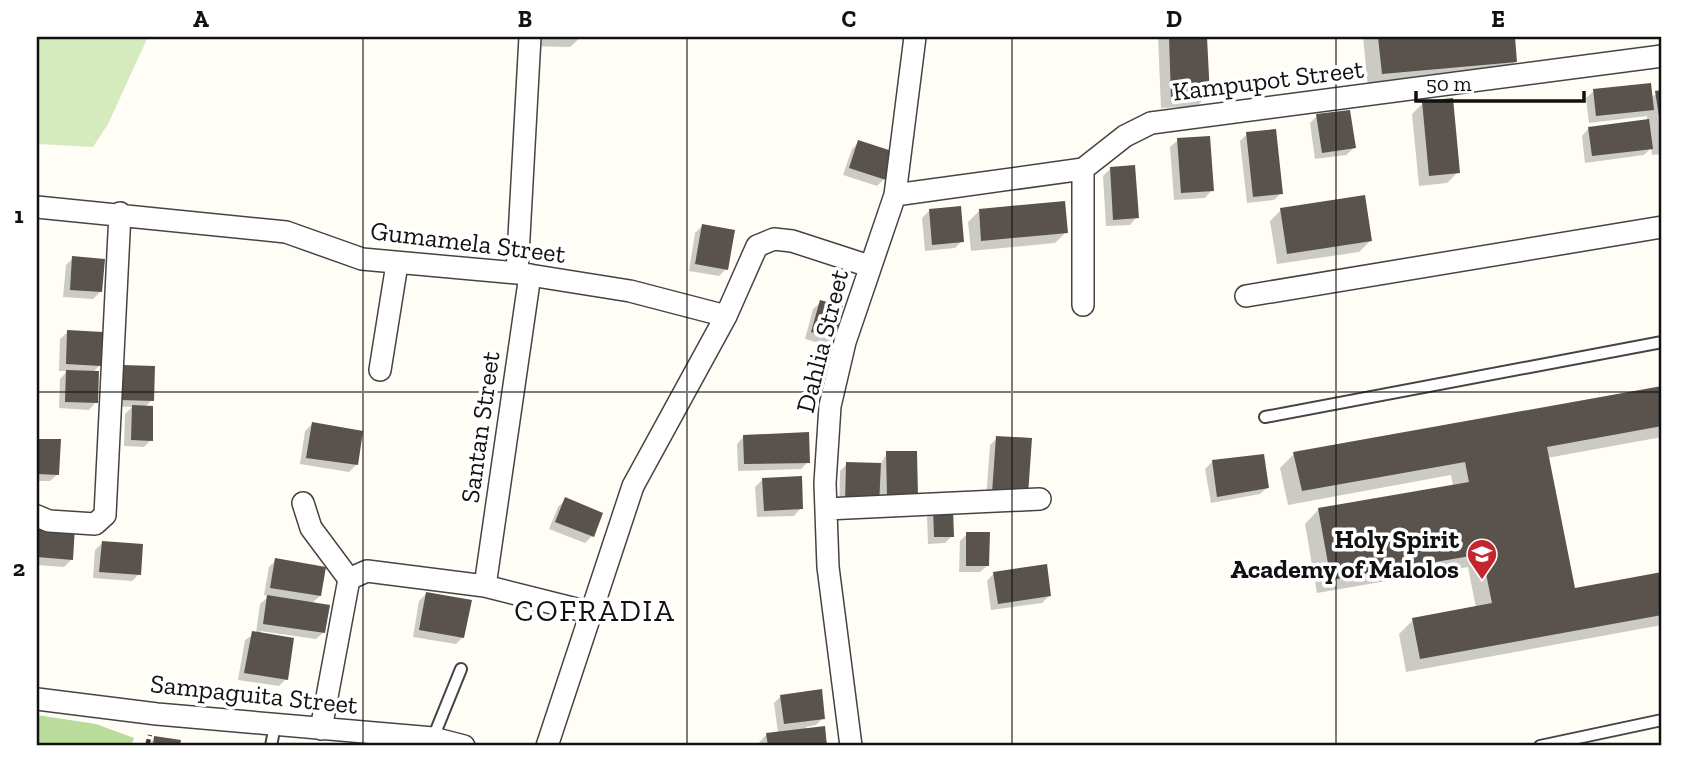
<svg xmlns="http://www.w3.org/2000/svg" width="1699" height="783" font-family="'Zilla Slab',serif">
  <rect width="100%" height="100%" fill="#fffdf5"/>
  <path fill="#d5ebbd" d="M37,37H152L147,39L108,124L93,147L37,144Z"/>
  <path fill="#b9dc9c" d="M37,715L96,724L134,738L131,746H37Z"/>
  <path fill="#0003" d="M523,37H581L570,47L522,46Z
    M1158,37H1205L1208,95L1197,106L1161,108Z
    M1363,37H1513L1515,62L1501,76L1368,88Z
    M1594,91L1651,97L1662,91V154L1652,155L1651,148L1644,155L1585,163L1582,136L1589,128L1647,121V116L1589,123L1586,98Z
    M1423,103L1458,172L1447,183L1419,186L1412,114Z
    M1317,116L1354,148L1346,155L1315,159L1310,123Z
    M1247,134L1281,193L1274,200L1247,203L1240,141Z
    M1178,140L1212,190L1205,198L1174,200L1170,147Z
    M859,142L884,179L877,186L843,175L852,149Z
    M1110,169L1137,217L1130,225L1106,226L1103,176Z
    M1281,210L1370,241L1359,252L1277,264L1270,221Z
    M929,211L962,241L955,248L925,251L922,218Z
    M979,211L1066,232L1055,243L971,251L968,222Z
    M702,226L726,269L719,276L689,271L695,233Z
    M73,258L101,291L93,299L63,297L66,265Z
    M821,302L833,337L826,345L805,339L813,309Z
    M68,332L100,365L92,373L96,402L89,410L59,408L60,379L67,371H59L60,339Z
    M115,374L152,400L145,407L151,440L144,447L124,446L125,414L132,407L114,406Z
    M1662,388V437L1547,458L1573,590L1662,574V625L1406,672L1399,634L1413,620L1476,608L1468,567L1317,593L1305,524L1319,509L1453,486L1451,475L1288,505L1280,468L1294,454Z
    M312,424L356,465L349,472L300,464L305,431Z
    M744,436L808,462L801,469L738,471L737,444Z
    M997,438L1030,440L986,499L990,445Z
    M37,440L59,441L58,474L50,481H37Z
    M887,453L916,496L839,512L840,471L847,464L880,465Z
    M1212,462L1268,487L1260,494L1211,503L1205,469Z
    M763,479L801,508L794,516L757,517L755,487Z
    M565,500L601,514L592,536L585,543L549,529L558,507Z
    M934,510L952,536L945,543L928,544L927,517Z
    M37,525L71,560L64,567L37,565Z
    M967,534L988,565L980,572H959L960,541Z
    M102,543L139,574L132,581L93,578L95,550Z
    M276,560L320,596L311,604L324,632L316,639L260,631L286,679L279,686L238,680L245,640L256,633L260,604L269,596L264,595L269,567Z
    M994,573L1049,596L1042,603L991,610L987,581Z
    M427,593L463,637L456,644L413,637L419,601Z
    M781,696L823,718L816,725L806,727L807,730L823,728L825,746H756L767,734L778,733L774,703Z
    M155,738L179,742V746H147Z"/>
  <path fill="#5a524d" d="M1169,37H1207L1210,96L1171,98Z
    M1378,37H1515L1517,62L1382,74Z
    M1651,83L1654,110L1596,116L1593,89Z
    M1662,90V129H1661L1655,91Z
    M1453,98L1460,173L1429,176L1422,101Z
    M1350,110L1356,148L1322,153L1316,114Z
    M1649,119L1653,149L1592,156L1588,127Z
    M1276,129L1283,194L1253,197L1246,132Z
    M1210,136L1214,191L1181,193L1177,138Z
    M858,140L895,152L886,180L849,168Z
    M1135,165L1139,218L1113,220L1110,167Z
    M1365,195L1372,241L1287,254L1280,208Z
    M1065,201L1068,233L981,241L979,209Z
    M961,206L964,242L932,245L929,209Z
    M702,224L735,230L728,270L695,264Z
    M72,256L105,259L102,292L70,290Z
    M820,300L843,306L835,338L811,332Z
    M67,330L103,332L101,366L66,364Z
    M122,365L155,366L154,401L120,400Z
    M66,370L99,371L98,403L65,402Z
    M1662,386V426L1547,447L1575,588L1662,572V615L1420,659L1412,618L1492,603L1482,554L1331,580L1318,508L1469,482L1465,462L1302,491L1293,452Z
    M132,405L153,406V441L131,440Z
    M312,422L363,431L358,465L306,458Z
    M809,432L810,463L744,464L743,435Z
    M996,436L1032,438L1028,495L992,493Z
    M37,439H61L59,475L37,474Z
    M886,451H917L918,497H887Z
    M1264,454L1269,488L1217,497L1212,460Z
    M846,462L881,463L879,506L845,505Z
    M802,476L803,509L764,511L762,478Z
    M565,497L603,513L594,537L555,522Z
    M933,508H953L954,537H934Z
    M37,523L75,526L73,560L37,557Z
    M966,532H990L989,566H966Z
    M102,541L143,544L141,575L99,572Z
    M275,558L326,567L321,596L270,588Z
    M1047,564L1051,596L998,604L993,572Z
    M426,592L472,600L464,638L419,630Z
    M267,595L330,605L325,633L263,624Z
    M252,631L294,638L288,680L244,673Z
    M822,689L825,719L784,724L780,695Z
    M825,726L827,746H768L766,733Z
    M154,736L181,740L180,746H153Z"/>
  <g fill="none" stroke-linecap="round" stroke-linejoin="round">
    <g stroke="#444" stroke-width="14">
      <path id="service" d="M1265,417L1662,342
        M433,738L461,669
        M271,746L275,725
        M1540,746L1662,720"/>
    </g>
    <g stroke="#444" stroke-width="24">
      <path id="minor" d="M1083,169V305
        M895,195L1083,169L1125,136L1151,123L1662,56
        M37,207L286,232L362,259L517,273L630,291L726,316
        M517,273L530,37
        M1246,296L1662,227
        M380,370L397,264
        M303,503L311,528L349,579
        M826,509L1040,499
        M37,516L49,521L95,524L105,515L120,213
        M485,586L530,275
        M37,699L157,714L433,738L464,746
        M321,729L349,579L367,571L485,586L592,613
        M547,746L633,486L726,316L757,246L774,239L792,241L869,266
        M851,746L828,567L825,483L830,406L845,342L895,195L915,37"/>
    </g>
    <path stroke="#333" stroke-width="4.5" stroke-dasharray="7 3.5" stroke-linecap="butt" d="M147,746L150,735"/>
    <use href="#service" stroke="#fff" stroke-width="10"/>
    <use href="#minor" stroke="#fff" stroke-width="21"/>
  </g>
  <path fill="none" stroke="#111" stroke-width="2" stroke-opacity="0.55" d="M363,37V746M687,37V746M1012,37V746M1336,37V746M37,392H1662"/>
  <defs>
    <g id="school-pin" transform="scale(1.575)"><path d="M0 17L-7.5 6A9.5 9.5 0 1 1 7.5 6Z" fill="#c4262e" stroke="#fff"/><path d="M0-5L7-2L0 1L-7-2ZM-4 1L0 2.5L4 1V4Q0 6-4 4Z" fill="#fff"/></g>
  </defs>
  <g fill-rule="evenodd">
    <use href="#school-pin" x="1482" y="554"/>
  </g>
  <g text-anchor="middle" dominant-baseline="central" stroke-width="7" stroke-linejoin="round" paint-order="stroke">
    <g font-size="26" fill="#111" stroke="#fff">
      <text transform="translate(1268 80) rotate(-7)">Kampupot Street</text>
      <text transform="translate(468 242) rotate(7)">Gumamela Street</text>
      <text transform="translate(822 341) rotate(-76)">Dahlia Street</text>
      <text transform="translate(480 427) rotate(-82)">Santan Street</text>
      <text transform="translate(254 694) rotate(6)">Sampaguita Street</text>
    </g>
    <g font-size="26" font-weight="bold" fill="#111" stroke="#fff" text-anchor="end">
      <text x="1459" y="539">Holy Spirit<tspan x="1459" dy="30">Academy of Malolos</tspan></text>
    </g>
    <g font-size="30" letter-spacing="2" fill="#111" stroke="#fff">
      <text x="595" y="611">COFRADIA</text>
    </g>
  </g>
  <rect width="1699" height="783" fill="none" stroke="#ffffff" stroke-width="77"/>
  <path d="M1416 91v10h168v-10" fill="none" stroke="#111111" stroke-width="3.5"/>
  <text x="1426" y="91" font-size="21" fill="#111111" stroke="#ffffff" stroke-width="5" paint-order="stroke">50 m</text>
  <rect x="38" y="38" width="1622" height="706" fill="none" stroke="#111" stroke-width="2.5"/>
  <g font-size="23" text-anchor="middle" font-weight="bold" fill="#111">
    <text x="201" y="27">A</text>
    <text x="525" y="27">B</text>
    <text x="849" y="27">C</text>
    <text x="1174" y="27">D</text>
    <text x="1498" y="27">E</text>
    <text x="19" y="223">1</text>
    <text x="19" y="576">2</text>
  </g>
</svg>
